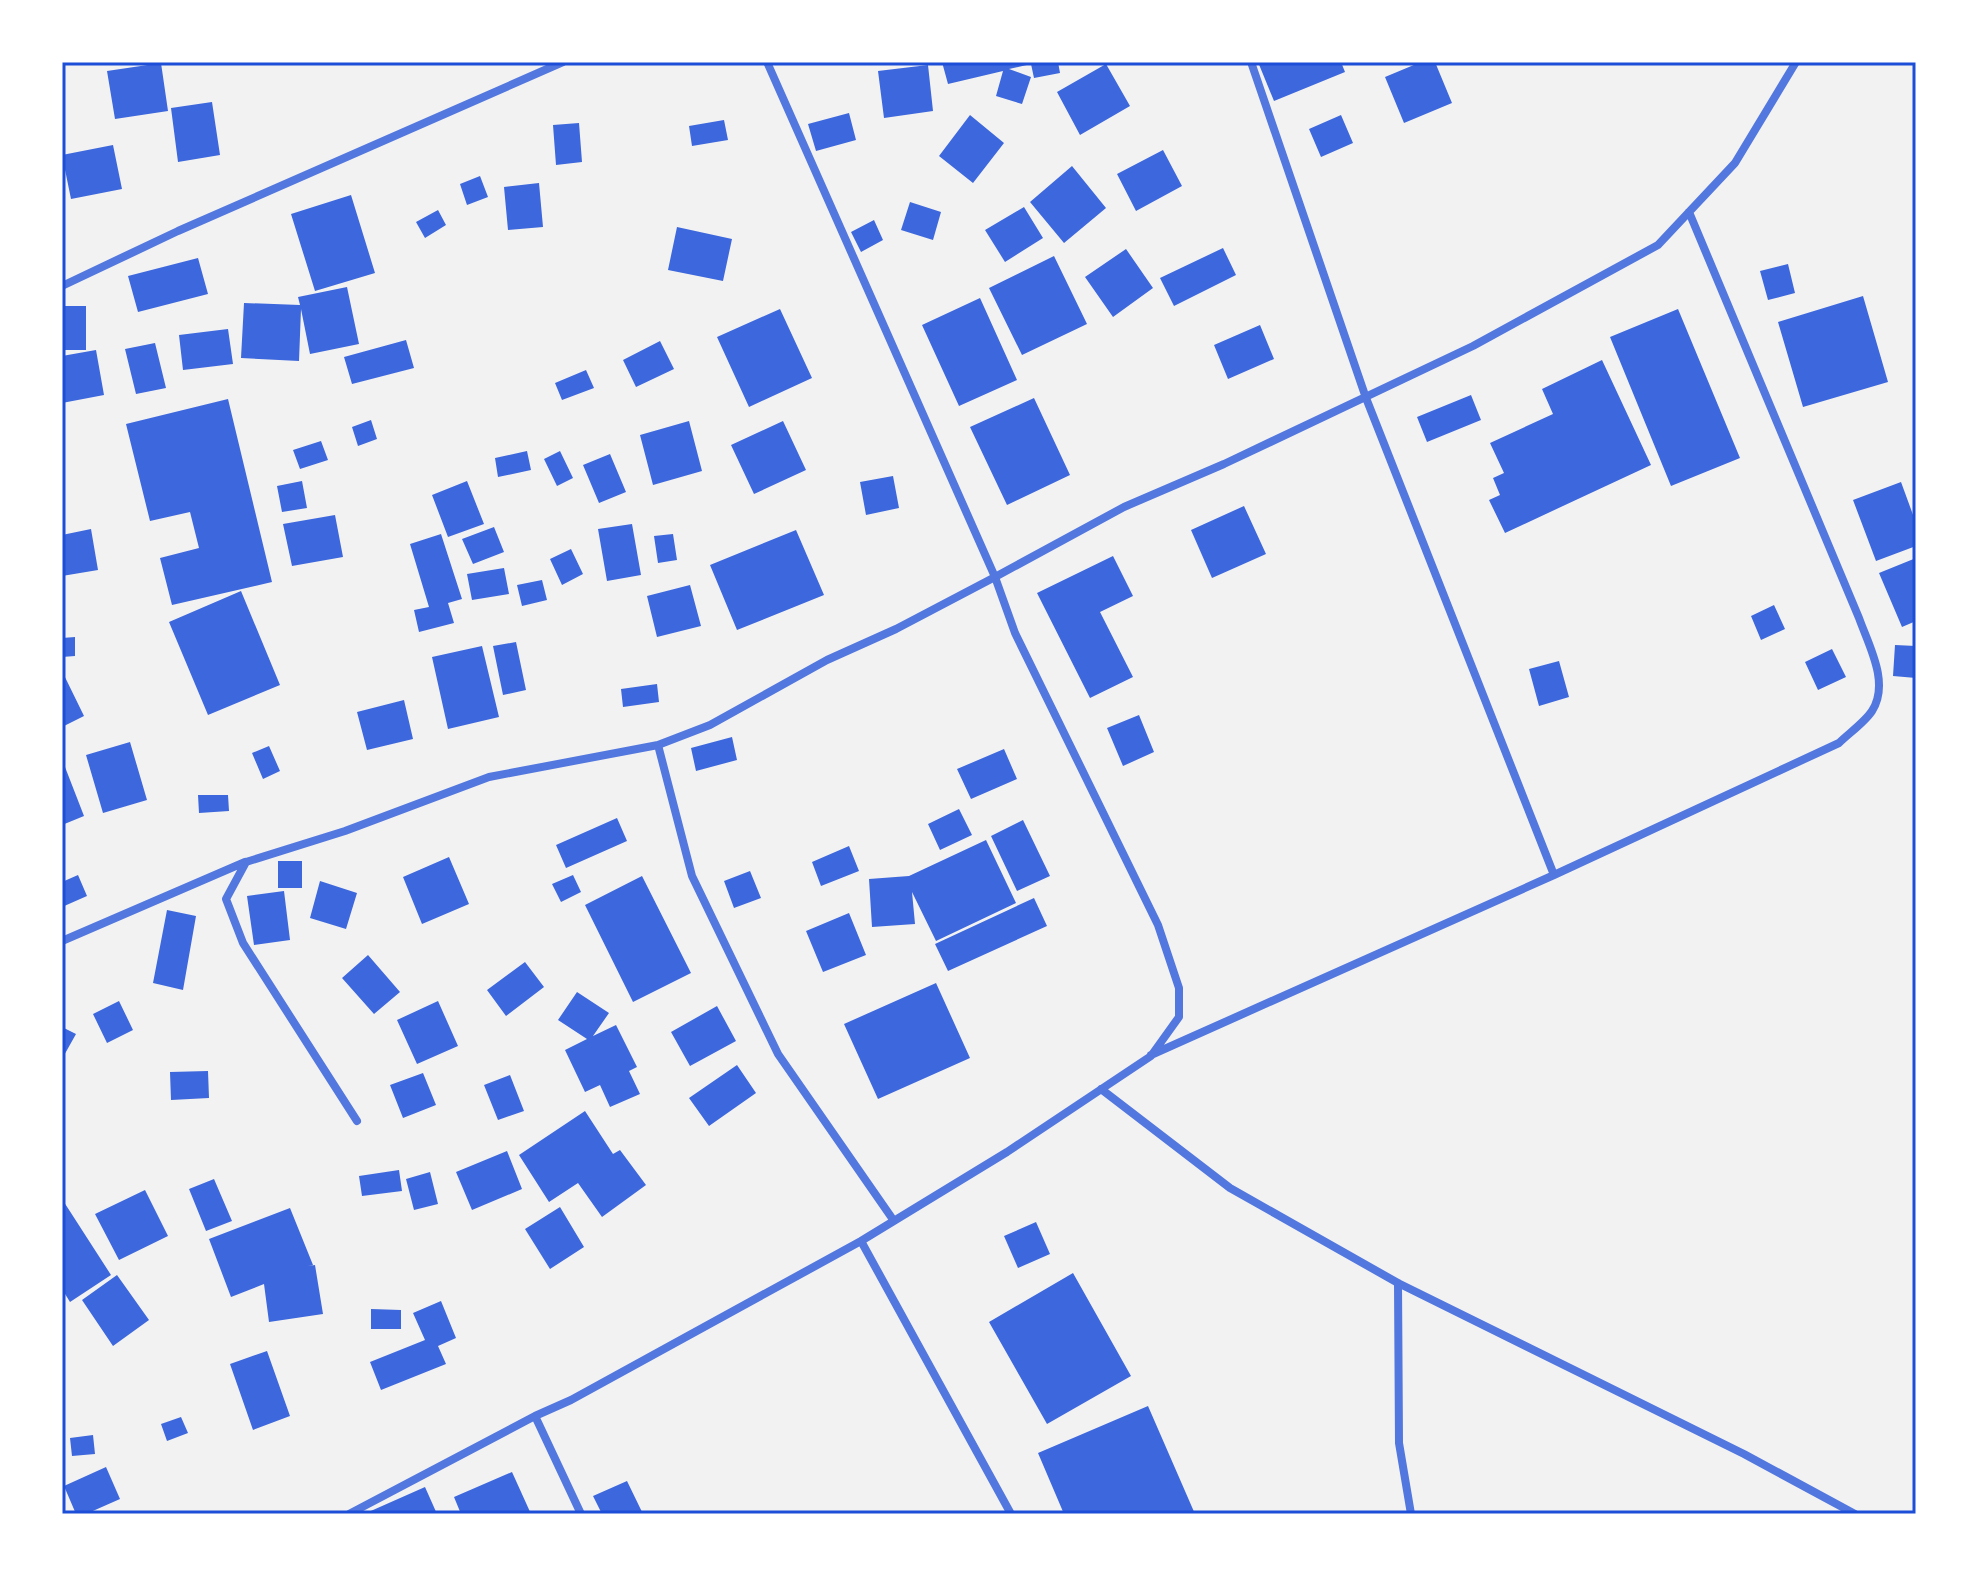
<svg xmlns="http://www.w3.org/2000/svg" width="1978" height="1576" font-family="Spectral,serif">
  <rect width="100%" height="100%" fill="#f2f2f2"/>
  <path fill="#3d67dc" d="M942,62H1058L1060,73L1034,78L1031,64L1009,69L1031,77L1022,104L996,96L1003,71L948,84Z
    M1258,62H1341L1345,72L1274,101Z
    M1421,62H1435L1452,103L1404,123L1385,77Z
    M161,63L168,111L115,119L107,71Z
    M1106,64L1130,106L1080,135L1057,92Z
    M928,65L933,111L884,118L878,71Z
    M212,102L220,155L178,162L171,108Z
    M849,113L856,140L816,151L808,124Z
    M970,115L1004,143L973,183L939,156Z
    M1341,115L1353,143L1321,157L1309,129Z
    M724,120L728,140L692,146L689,126Z
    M579,123L582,162L556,165L553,125Z
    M113,145L122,189L71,199L62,155Z
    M1163,150L1182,186L1136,211L1117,174Z
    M1072,166L1106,208L1064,243L1030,202Z
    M480,176L488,197L467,205L460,184Z
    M539,183L543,227L508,230L504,187Z
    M351,195L375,273L315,291L291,214Z
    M910,202L941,212L933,240L901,230Z
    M1024,207L1043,238L1005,262L985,230Z
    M438,210L446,225L425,238L416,222Z
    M874,220L883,240L861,252L851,232Z
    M677,227L732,239L723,281L668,270Z
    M1223,248L1236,275L1174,306L1160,278Z
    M1126,249L1153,288L1113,317L1085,277Z
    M1054,256L1087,324L1022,355L989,288Z
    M198,258L208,294L138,312L128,276Z
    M1788,264L1795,293L1768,300L1760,271Z
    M347,287L359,344L310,354L301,309L299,361L241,358L244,303L300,305L298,297Z
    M1863,296L1888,382L1803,407L1778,322Z
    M980,298L1017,380L959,406L922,325Z
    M62,306H86V350H62Z
    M780,309L812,378L749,407L717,337Z
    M1678,309L1740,458L1671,486L1610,337Z
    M1260,325L1274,359L1228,379L1214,345Z
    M228,329L233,364L183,370L179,335Z
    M406,340L414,368L352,384L344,357Z
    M660,341L674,369L636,387L623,360Z
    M155,343L166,388L136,394L125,349Z
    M96,350L104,395L62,403V356Z
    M1602,360L1651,465L1505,533L1489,500L1500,495L1493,478L1504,473L1490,443L1553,414L1542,389Z
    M586,370L594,388L562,400L555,383Z
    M1471,395L1481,420L1427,442L1417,417Z
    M1034,398L1070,475L1007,505L970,427Z
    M228,399L272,582L172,605L160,558L199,548L190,512L150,521L126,424Z
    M371,420L377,439L358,446L352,427Z
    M689,421L702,471L653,485L640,435Z
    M783,421L806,470L754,494L731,445Z
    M321,441L328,460L300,469L293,450Z
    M527,451L531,470L498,477L495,458Z
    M560,451L573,478L557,486L544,459Z
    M610,454L626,492L599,503L583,465Z
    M893,476L899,508L866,515L860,482Z
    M302,481L307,508L282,512L277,486Z
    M467,481L484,524L448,537L432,495Z
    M1901,482L1916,523V546L1876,561L1853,500Z
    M1244,506L1266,554L1212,578L1191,530Z
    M335,515L343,557L292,566L283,524Z
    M632,524L641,575L607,581L598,529Z
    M494,527L504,552L473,564L462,539Z
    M91,529L98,570L62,576V535Z
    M796,530L824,595L737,630L710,565Z
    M441,534L462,599L448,603L454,623L419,632L414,610L429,607L410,544Z
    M673,534L677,560L658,563L654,536Z
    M571,549L583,574L562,585L550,559Z
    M1113,556L1133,596L1100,612L1133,677L1090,698L1037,593Z
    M1916,558V621L1902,627L1879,573Z
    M504,568L509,594L472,600L467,574Z
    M542,580L547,600L522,606L517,585Z
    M690,585L701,626L657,637L647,596Z
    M241,591L280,685L208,715L169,622Z
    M1774,605L1785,629L1761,640L1751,616Z
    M75,637V656L62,657V638Z
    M516,642L526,690L503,695L493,646Z
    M1895,645L1916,646V678L1893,676Z
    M482,646L499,717L448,729L432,657Z
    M1832,649L1846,677L1818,690L1805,662Z
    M1559,661L1569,697L1539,706L1529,669Z
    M62,671L84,716L62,727Z
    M657,684L659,702L623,707L621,689Z
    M404,700L413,739L367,750L357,712Z
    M1139,715L1154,752L1123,766L1107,728Z
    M732,737L737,760L696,771L691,748Z
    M130,742L147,800L103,813L86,755Z
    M269,746L280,771L263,779L252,753Z
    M1004,749L1017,779L971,799L957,769Z
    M65,767L84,816L62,825V769Z
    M198,795H228L229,811L199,813Z
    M959,809L972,835L940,850L928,824Z
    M617,818L627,841L566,868L556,845Z
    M1023,820L1050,876L1017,891L991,836Z
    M986,840L1016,903L936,941L912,892L915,924L872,927L869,879L909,876Z
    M849,846L859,871L821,886L812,862Z
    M449,857L469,904L422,924L403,877Z
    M278,861H302V888H278Z
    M750,871L761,898L734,908L724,881Z
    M78,875L87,896L62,907V882Z
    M573,875L581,892L561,902L552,884Z
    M642,876L691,973L633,1002L585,905Z
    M320,881L357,893L346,929L310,918Z
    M284,891L290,940L254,945L247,896Z
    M1034,898L1047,926L948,971L935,944Z
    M167,910L196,916L183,990L153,983Z
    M849,913L866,955L823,972L806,931Z
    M368,955L400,992L374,1014L342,978Z
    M525,962L544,987L506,1016L487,990Z
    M936,983L970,1058L878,1099L844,1024Z
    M577,992L609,1013L593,1036L616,1025L637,1067L629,1071L640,1094L610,1107L600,1085L585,1092L565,1050L587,1039L558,1020Z
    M119,1001L133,1030L107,1043L93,1014Z
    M438,1001L458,1046L417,1064L397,1020Z
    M717,1006L736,1041L690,1066L671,1032Z
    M62,1027L76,1034L62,1059Z
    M737,1065L756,1093L709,1126L689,1098Z
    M208,1071L209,1098L171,1100L170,1072Z
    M423,1073L436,1105L403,1118L390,1085Z
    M510,1075L524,1111L498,1120L484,1085Z
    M585,1111L613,1154L620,1150L646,1185L602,1217L578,1183L549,1202L519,1155Z
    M507,1151L522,1189L472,1210L456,1172Z
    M399,1170L402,1191L362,1196L359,1176Z
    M430,1172L438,1204L414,1210L406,1179Z
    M214,1179L232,1221L206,1231L189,1189Z
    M145,1190L168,1236L119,1260L95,1214Z
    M62,1199L111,1275L70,1302L62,1289Z
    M560,1207L584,1247L550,1269L525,1229Z
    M290,1208L313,1265L308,1266L315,1265L323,1314L269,1322L264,1284L231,1297L209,1239Z
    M1036,1222L1050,1254L1018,1268L1004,1236Z
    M1073,1273L1131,1376L1047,1424L989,1322Z
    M117,1275L149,1320L113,1346L82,1300Z
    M441,1301L456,1338L438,1346L446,1364L381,1390L370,1362L425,1340L413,1313Z
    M371,1309L401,1310V1329H371Z
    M267,1351L290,1416L253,1430L230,1364Z
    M1148,1406L1195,1514H1064L1038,1453Z
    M181,1417L188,1433L167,1441L161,1424Z
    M93,1435L95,1454L72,1456L70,1438Z
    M106,1467L120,1499L86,1514H76L64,1486Z
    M512,1472L531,1514H461L454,1497Z
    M627,1481L643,1514H602L593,1496Z
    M425,1487L437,1514H364Z"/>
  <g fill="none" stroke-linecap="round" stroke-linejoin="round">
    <path stroke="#5277de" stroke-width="8" d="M767,62L995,577L896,629L827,660L710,725L658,745L692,876L778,1054L894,1221
      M1251,62L1366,398L1554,875
      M62,286L178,231L563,62
      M62,941L245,862
      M1151,1055L1554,875L1839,743C1848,734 1865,722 1872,711C1890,683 1869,646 1859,618L1689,212
      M1101,1089L1230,1188L1398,1283L1744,1454L1855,1514
      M357,1121L243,943L226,899L246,862L345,831L489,777L658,745
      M861,1241L1011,1514
      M1398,1283L1399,1443L1411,1514
      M535,1416L581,1514
      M349,1514L535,1416L571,1400L861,1241L1007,1152L1151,1056L1179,1017V988L1158,925L1015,633L995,577L1124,507L1224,464L1473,346L1658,245L1735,163L1796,62"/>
  </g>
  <rect width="1978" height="1576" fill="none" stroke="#ffffff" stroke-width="128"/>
  <rect x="64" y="64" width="1850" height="1448" fill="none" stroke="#1d4ed8" stroke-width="3"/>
</svg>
